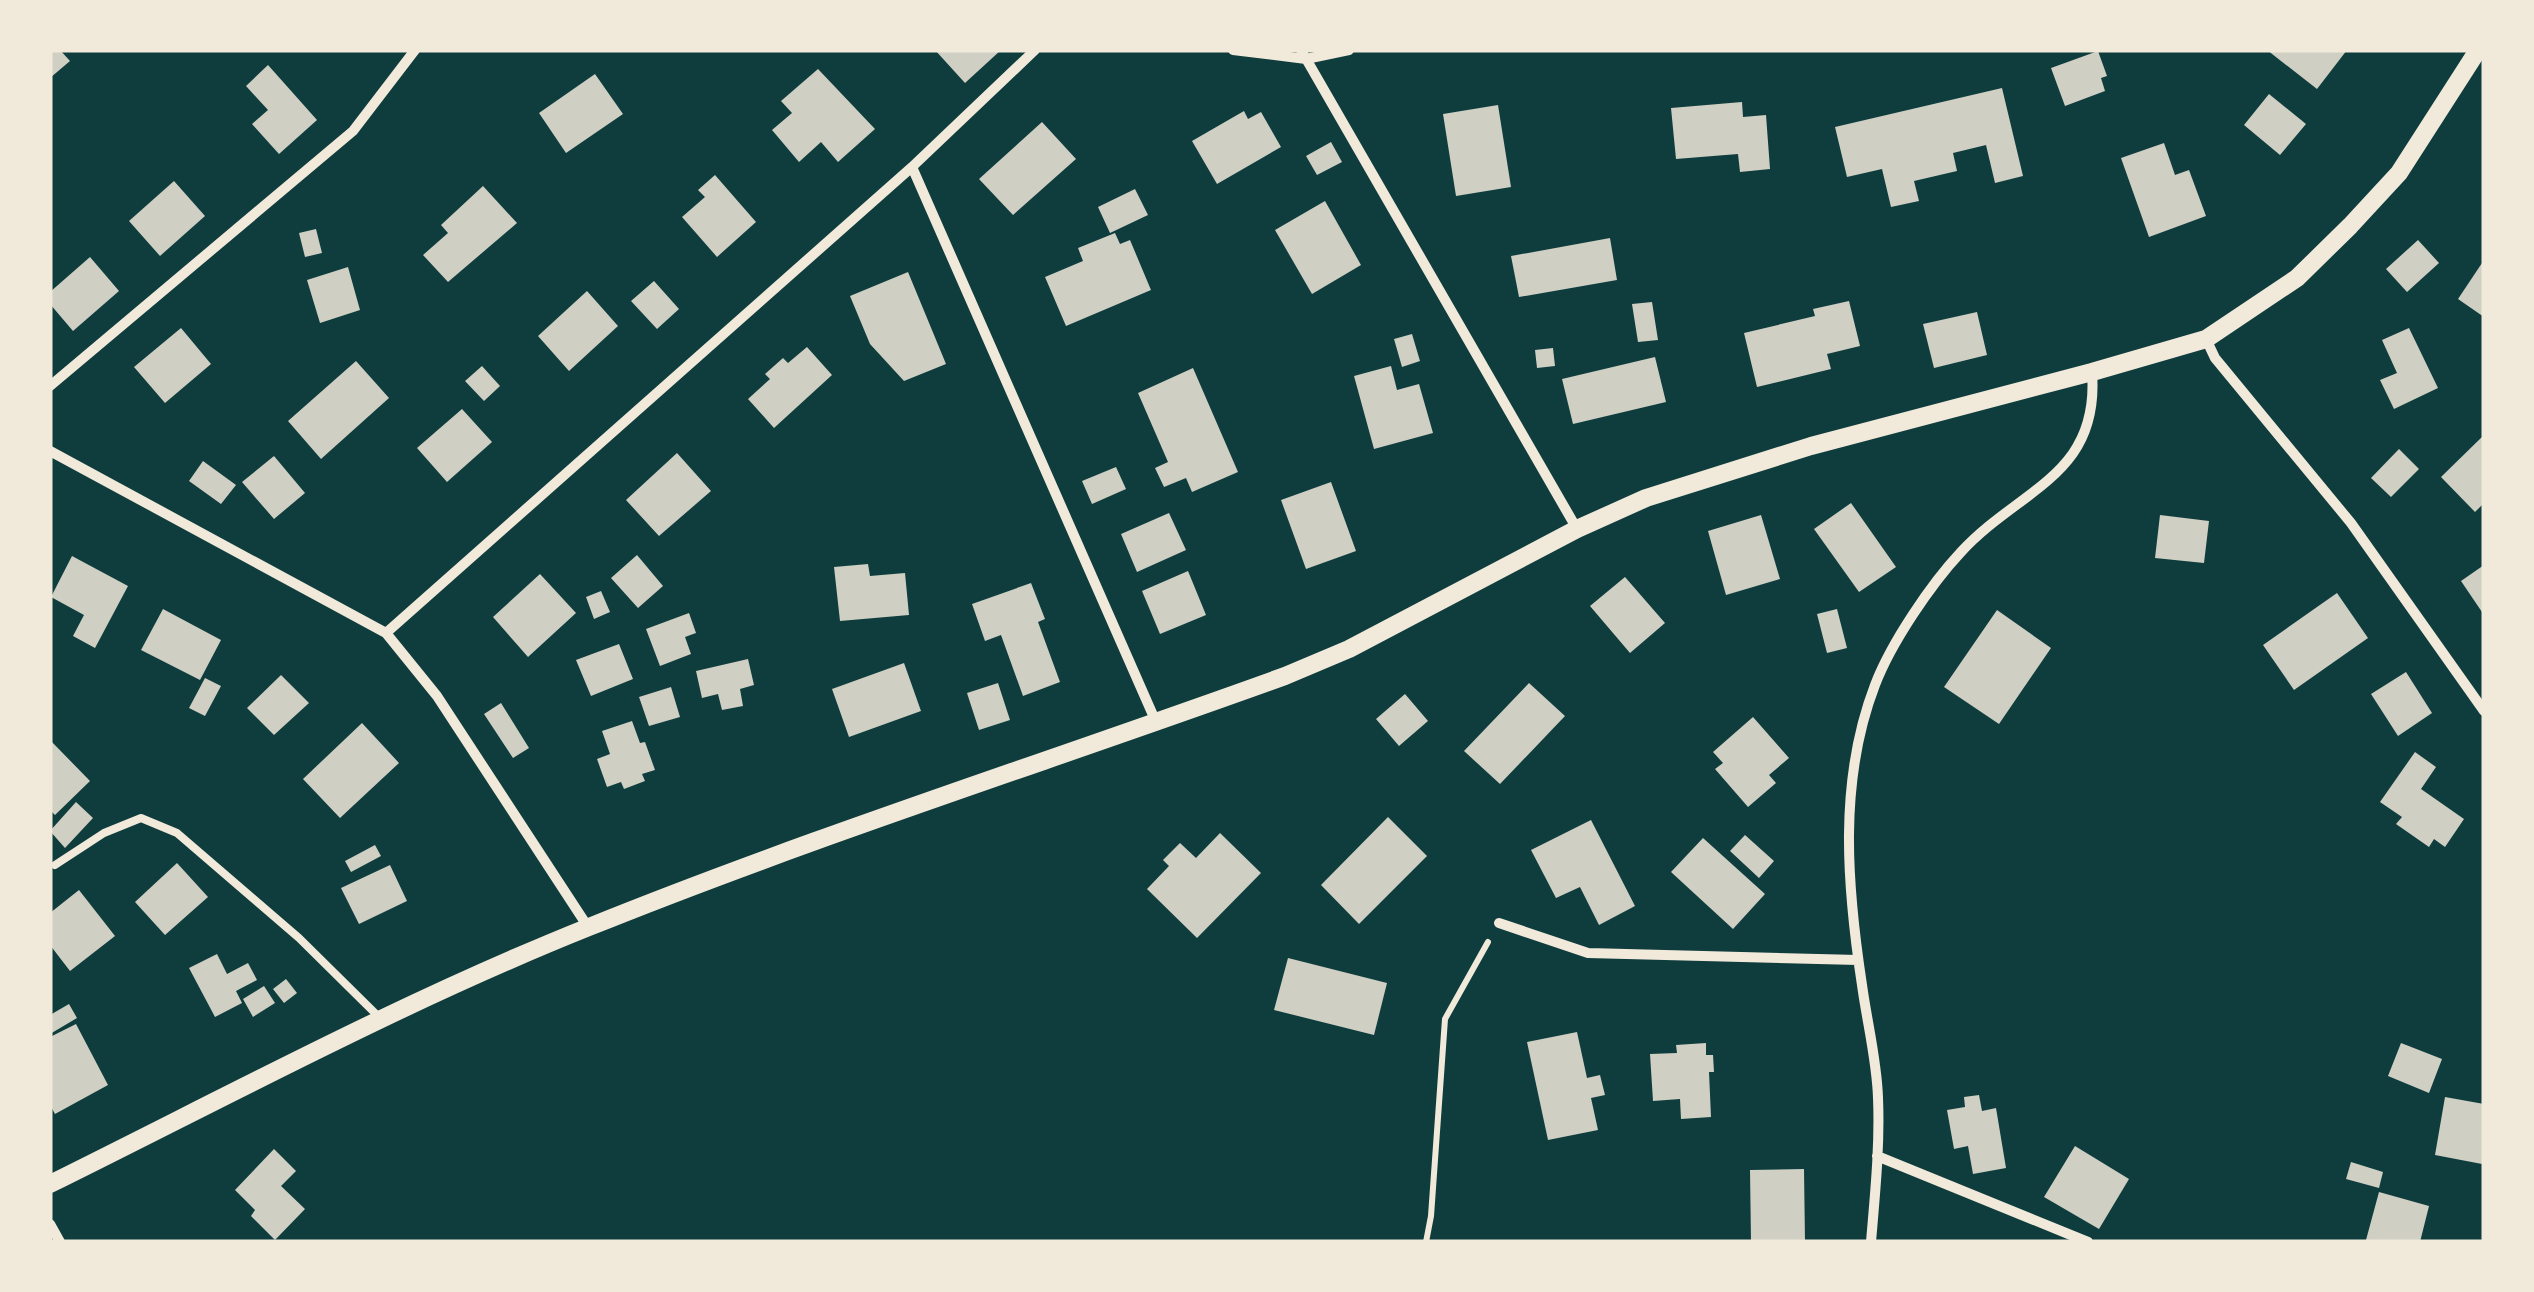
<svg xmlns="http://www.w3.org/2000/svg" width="2534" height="1292" font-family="'Crimson Pro',serif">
  <rect width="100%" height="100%" fill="#0f3d3e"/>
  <path fill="#cfcfc3" d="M50,50H60L70,61L50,78Z
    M935,50H1001L965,83Z
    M2267,50H2347L2317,89Z
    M2098,51L2107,76L2101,78L2105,91L2065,106L2051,68Z
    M268,65L317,120L279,154L252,124L268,110L246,86Z
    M818,69L875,129L838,162L821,142L799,162L772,130L792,113L781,101Z
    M595,74L623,114L566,153L539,113Z
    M2002,88L2023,176L1995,183L1986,145L1953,153L1957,171L1914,181L1919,201L1891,207L1882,169L1847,177L1835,127Z
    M2269,94L2306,124L2280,155L2244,125Z
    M1742,102L1743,117L1766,115L1770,169L1740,172L1738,154L1676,159L1671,108Z
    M1498,105L1511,187L1456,196L1443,114Z
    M1244,111L1248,119L1261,112L1281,147L1217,184L1192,141Z
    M1042,122L1076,159L1013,215L979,179Z
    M1331,142L1342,162L1317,175L1306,156Z
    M2164,143L2175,175L2189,170L2206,216L2149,237L2121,158Z
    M715,175L756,222L717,257L682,217L705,197L698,190Z
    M174,181L205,216L160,256L129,221Z
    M483,186L517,223L448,282L423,255L448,233L441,225Z
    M1135,189L1148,215L1110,233L1098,207Z
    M1325,201L1361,265L1312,294L1275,230Z
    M316,229L322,253L305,257L299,233Z
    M1115,233L1120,244L1130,240L1151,290L1066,326L1045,277L1083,261L1078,248Z
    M1610,238L1617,280L1519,297L1511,256Z
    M2418,240L2439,263L2407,292L2386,269Z
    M90,257L119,291L73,331L50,304V292Z
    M2484,260V317L2458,299Z
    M348,267L360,310L320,323L307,280Z
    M908,272L946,364L904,381L870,344L850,296Z
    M654,281L679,309L657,329L631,301Z
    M587,291L618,326L569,371L538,336Z
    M1849,301L1860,346L1827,354L1831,369L1757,387L1744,333L1815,316L1813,309Z
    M1652,302L1658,340L1638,342L1632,304Z
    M1977,312L1987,355L1934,368L1923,324Z
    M181,328L211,364L165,403L134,367Z
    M2409,328L2438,388L2394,409L2380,380L2397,373L2382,340Z
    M1412,334L1420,361L1402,367L1394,339Z
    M807,347L832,375L774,428L748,399L770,379L765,374L783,358L788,363Z
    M1553,348L1555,366L1537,368L1535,350Z
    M1655,357L1666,402L1573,424L1562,379Z
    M356,361L389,398L321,459L288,421Z
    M482,366L500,386L484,401L465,381Z
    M1391,366L1397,390L1419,384L1433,433L1374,449L1354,376Z
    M1193,368L1238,472L1192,492L1186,478L1164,487L1155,468L1168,462L1138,393Z
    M462,409L492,442L447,482L417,448Z
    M2484,435V503L2475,512L2441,477Z
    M2399,449L2419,469L2391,497L2371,478Z
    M677,453L711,491L659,536L626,500Z
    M274,456L305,493L274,519L242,482Z
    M203,461L236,485L221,504L189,481Z
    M1116,467L1126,489L1092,504L1082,481Z
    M1331,482L1356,551L1306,569L1281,500Z
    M1851,503L1896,567L1859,592L1814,529Z
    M1169,513L1186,550L1137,572L1121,534Z
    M1761,515L1780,579L1726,595L1708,531Z
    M2160,515L2209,521L2204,563L2155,558Z
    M637,555L663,586L638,608L611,578Z
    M72,556L128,586L95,648L73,636L84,615L51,597Z
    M868,564L870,576L905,573L909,615L840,621L834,567Z
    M2484,565V615L2461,581Z
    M1188,571L1206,615L1160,634L1142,591Z
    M540,574L576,613L528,657L493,617Z
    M1625,577L1665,623L1630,653L1590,606Z
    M1031,583L1045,619L1038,622L1060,682L1023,696L1001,635L985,641L972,604Z
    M601,591L610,612L594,619L586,597Z
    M2337,593L2368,638L2294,690L2263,645Z
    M163,609L221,640L200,680L141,650Z
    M1837,609L1847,648L1827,653L1817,614Z
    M1997,610L2051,648L1999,724L1944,687Z
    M689,613L696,633L685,637L691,654L660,666L646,629Z
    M619,644L633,679L591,696L576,660Z
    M748,659L754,685L740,689L743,706L722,710L718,694L702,698L696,671Z
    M904,663L921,711L849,737L832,689Z
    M2406,672L2432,713L2398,736L2371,694Z
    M281,675L309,703L274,735L247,708Z
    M205,678L221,686L205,716L189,708Z
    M998,683L1010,720L979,730L967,693Z
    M1529,683L1565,716L1500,784L1464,751Z
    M671,687L680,717L649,726L639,697Z
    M1405,694L1428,721L1399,746L1376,719Z
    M501,703L529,748L513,758L484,714Z
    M1753,717L1789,758L1769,775L1776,783L1748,807L1715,769L1723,763L1713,752Z
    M632,721L640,743L645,742L655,770L642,774L645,781L624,789L621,782L607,787L597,759L610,754L602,731Z
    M362,723L399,763L340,818L303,779Z
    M50,740L90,781L55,815L50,810Z
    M2415,752L2436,767L2421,789L2464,819L2445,847L2434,839L2429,847L2396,824L2402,817L2380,802Z
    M76,802L93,818L65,848L50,831Z
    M1388,817L1427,856L1359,924L1321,885Z
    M1591,820L1635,906L1599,925L1580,887L1556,898L1531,850Z
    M1220,833L1261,873L1197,938L1147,889L1169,866L1163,860L1180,843L1196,858Z
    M1745,835L1774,861L1759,878L1730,851Z
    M1703,838L1765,894L1733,929L1671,872Z
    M375,845L381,856L351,872L345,861Z
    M177,863L208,897L165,935L135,902Z
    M390,865L407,901L359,924L341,888Z
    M79,890L115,936L70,971L50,945V913Z
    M217,954L227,974L248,963L257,980L236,991L242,1003L215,1017L189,968Z
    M1288,958L1387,983L1374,1035L1274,1010Z
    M286,979L297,993L284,1003L273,989Z
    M264,986L275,1003L253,1017L243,999Z
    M69,1004L77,1018L50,1034V1015Z
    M76,1024L108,1085L55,1114L50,1105V1037Z
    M1577,1032L1587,1078L1600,1075L1605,1095L1591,1098L1598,1130L1548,1140L1527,1042Z
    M1706,1043V1055H1713L1714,1072H1709L1711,1117L1681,1119L1680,1099L1653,1101L1650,1054L1677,1053L1676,1045Z
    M2401,1043L2442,1059L2429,1093L2388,1076Z
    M1979,1095L1982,1111L1996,1108L2006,1168L1973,1174L1968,1146L1954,1149L1947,1110L1965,1107L1964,1097Z
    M2445,1097L2484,1104L2482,1164L2435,1155Z
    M2075,1146L2129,1179L2099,1229L2044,1197Z
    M274,1149L296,1171L281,1186L305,1209L275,1240L251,1216L255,1210L235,1190Z
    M2351,1162L2383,1172L2379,1188L2346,1179Z
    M1804,1169L1805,1242H1751L1750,1170Z
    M2379,1192L2429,1206L2420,1242L2366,1240Z"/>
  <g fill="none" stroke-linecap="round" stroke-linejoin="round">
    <path stroke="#f1e9da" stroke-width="6" d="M1426,1242L1431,1216L1445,1019L1488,942"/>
    <path stroke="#f1e9da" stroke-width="8" d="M55,865L104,833L141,818L177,833L299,938L379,1017"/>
    <path stroke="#f1e9da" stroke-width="10" d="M1233,50L1306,59L1349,50
      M1301,50L1577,529
      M912,167L1156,722
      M2206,339L2215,358L2351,523L2484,711
      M50,386L353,131L415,50
      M50,451L386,633L437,696L588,927
      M386,633L912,167L1035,50
      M1499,923L1588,953L1858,960
      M1877,1156L2088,1242
      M50,1224L60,1242
      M1871,1242C1875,1194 1880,1146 1878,1098C1877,1061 1867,1022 1862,985C1847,886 1838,781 1875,685C1891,643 1931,584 1961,552C2020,488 2100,476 2092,372"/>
    <path stroke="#f1e9da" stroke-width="18" d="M50,1184C228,1096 404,1001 589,927C817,835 1053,760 1285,676L1349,649L1577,529L1646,498L1811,446L2092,372L2206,339L2297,278L2350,226L2399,173L2478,50"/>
  </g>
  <rect width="2534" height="1292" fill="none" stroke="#f1e9da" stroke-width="105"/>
</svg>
